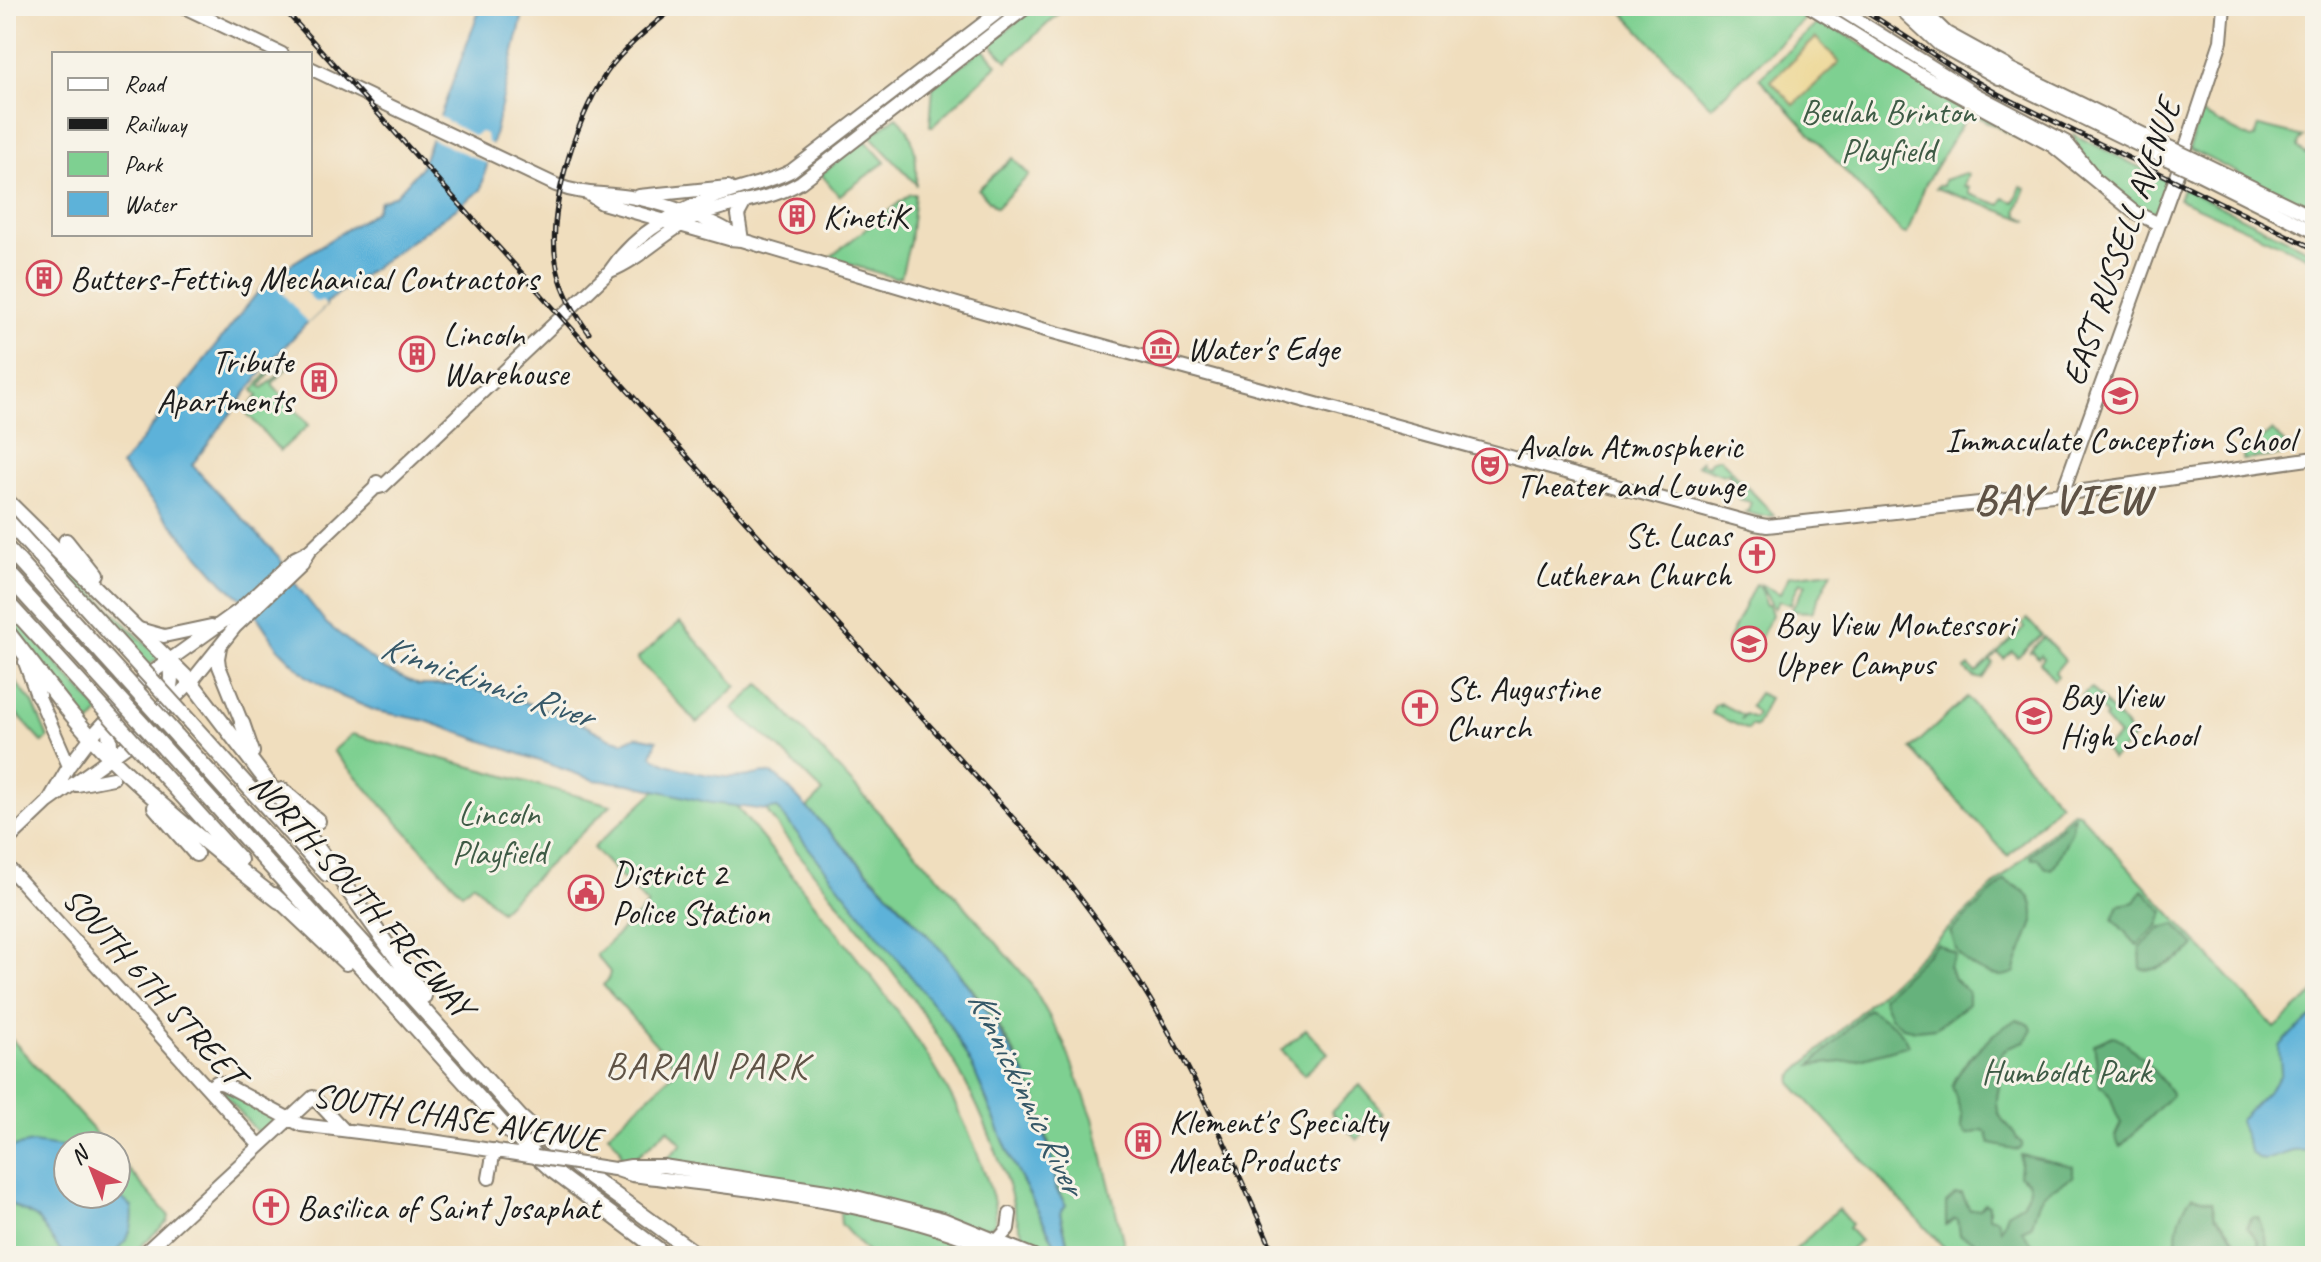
<svg xmlns="http://www.w3.org/2000/svg" width="2321" height="1262" font-family="Caveat,sans-serif">
  <rect width="100%" height="100%" fill="#f7f3e8"/>
  <filter id="ink" filterUnits="userSpaceOnUse"><feTurbulence type="fractalNoise" baseFrequency=".0125" numOctaves="2"/><feDisplacementMap in="SourceGraphic" scale="16" xChannelSelector="R" yChannelSelector="G"/><feConvolveMatrix kernelMatrix="1 2 1 2 8 2 1 2 1" color-interpolation-filters="sRGB"/></filter>
  <filter id="wash" filterUnits="userSpaceOnUse"><feTurbulence type="fractalNoise" baseFrequency=".006" numOctaves="4" result="noise"/><feDisplacementMap in="SourceGraphic" scale="32" xChannelSelector="R" yChannelSelector="G"/><feGaussianBlur stdDeviation="1.8" result="paint"/><feColorMatrix in="noise" values="0 0 0 0 0 0 0 0 0 0 0 0 0 0 0 0 0 1.4 0 .05"/><feComposite in="paint" operator="in"/></filter>
  <g filter="url(#wash)">
    <rect width="100%" height="100%" fill="#f0debe"/>
    <path fill="#7ed091" stroke="#4d7656" stroke-width="2" d="M1037,6H1067L1007,61L993,46V41Z
      M1617,6H1799L1808,14L1806,18L1711,107Z
      M1824,21L1937,91L2024,137L2023,141L1969,112L1926,183L1907,234L1902,233L1759,78L1818,23Z
      M981,50L986,51L997,64L995,67L933,126H930L933,87Z
      M2200,113L2251,139L2255,138L2259,126L2304,137L2299,142L2298,148L2306,154L2313,151L2315,137V211L2189,149Z
      M897,117C916,133 917,161 916,184L872,138L871,135Z
      M2073,134L2169,182L2157,211C2134,219 2076,155 2073,134Z
      M865,140L885,162L839,196L821,174Z
      M1013,158L1029,175L996,208L978,189Z
      M1965,173L1968,174L1964,186L1969,188V194L2001,205L2004,198L2015,202L2021,186L2026,188L2017,211L2020,216L2029,221L1936,188L1938,185L1943,186L1944,180Z
      M2183,188L2315,253V260L2179,199Z
      M910,194H915L910,241L901,276L895,278L829,258Z
      M280,358L281,360L260,386L263,388L290,365L272,384L309,425L280,451L245,411L258,396L253,390Z
      M2272,430L2291,450L2290,454L2243,460V456Z
      M1720,458L1774,515V516H1760L1745,512L1748,511L1751,502L1739,499L1741,490L1732,487L1735,479L1729,477L1730,472L1723,475L1697,465L1702,460L1701,463L1709,466L1710,461Z
      M6,505L159,657L146,668L6,513Z
      M1832,571L1812,612L1791,611L1806,584L1800,582L1792,599L1791,605L1779,601L1774,609L1760,584L1780,594L1789,576Z
      M1755,584C1765,589 1763,598 1765,605H1769L1772,615L1753,653L1743,652L1726,645Z
      M6,607L100,712L87,727L6,623Z
      M2027,619L2042,635L2017,657L2012,651L2004,659L1998,653L1990,660L1993,663L1982,679L1973,677L1965,669L1969,666L1976,673L2024,628L2022,624Z
      M680,622L737,686L697,723L637,659Z
      M2044,637L2065,660L2055,672L2058,676L2054,680L2040,662L2044,658L2041,655L2038,658L2032,651L2029,653Z
      M6,671L33,703L48,738L43,743L6,702Z
      M760,684L958,898L1030,982L1063,1041L1093,1118L1127,1256H1071L1060,1213L1066,1205C1056,1189 1057,1183 1054,1165C1049,1141 1037,1100 1027,1078C980,976 882,888 807,808L823,792L778,747L733,709Z
      M2091,688L2135,737L2112,759L2104,749L2119,736L2104,719L2107,716L2092,699L2088,702L2082,695Z
      M1759,693L1769,698L1756,727L1751,725L1748,730L1711,713L1715,705L1720,703L1719,707L1721,704L1743,715L1741,720L1745,714L1754,718L1757,714L1750,706Z
      M1967,697L2060,803L2008,856L1911,749Z
      M352,734L611,805L500,911L473,883L462,893L333,751Z
      M656,790L736,806C773,851 810,898 847,945C901,1014 951,1080 981,1163C987,1180 998,1205 995,1223L991,1227L980,1228L663,1162L682,1144L668,1129L631,1162L622,1160L620,1148L608,1134L678,1069L603,985L608,980L610,972L596,955L648,905L593,848Z
      M773,807L777,808L949,1024L974,1070L1012,1161L1053,1240L1058,1256C1044,1256 1035,1251 1027,1240C1016,1225 1014,1205 1009,1188C1000,1161 990,1134 978,1108C931,1007 852,923 784,835L766,810Z
      M2072,812L2079,813L2275,1028L2315,992V1256H1952L1791,1083L1792,1076Z
      M1306,1029L1328,1053L1304,1075L1282,1050Z
      M6,1033L108,1146H68V1194H116V1155L169,1216L168,1221L130,1256H6Z
      M1360,1085L1384,1113L1357,1140L1331,1112Z
      M217,1086L279,1118L259,1134Z
      M1838,1209L1851,1224L1848,1228L1860,1241L1844,1256H1789Z
      M844,1210L923,1230L992,1256H870L841,1224L840,1213Z"/>
    <path fill="#66b27b" stroke="#41674c" stroke-width="2" d="M2074,815L2072,830L2055,865L2051,869L2046,868L2038,858L2032,859L2030,856Z
      M2005,880C2012,886 2021,887 2027,894C2047,917 2018,947 2015,972C1997,983 1968,968 1957,951C1954,945 1954,938 1950,932Z
      M2143,890L2164,912L2158,926L2137,945L2113,919L2119,905L2135,902Z
      M2175,924L2195,946C2183,958 2157,973 2141,969L2140,947L2160,929Z
      M1937,944L1956,954L1949,966L1954,979L1968,992V1004L1936,1028L1916,1030L1903,1027L1890,1017L1882,997Z
      M1868,1009C1885,1020 1902,1026 1909,1045L1853,1061L1811,1065Z
      M2017,1019L2030,1025L2032,1030L2025,1041L2008,1047L1996,1060L2000,1069H2006C1999,1083 1992,1105 2002,1119C2008,1128 2014,1128 2017,1139L2022,1143V1147L2019,1150L1990,1144L1987,1133L1983,1130L1967,1135L1961,1127L1962,1116L1952,1086C1963,1060 1992,1033 2017,1019Z
      M2113,1036C2127,1039 2165,1082 2172,1095L2120,1147L2115,1136L2121,1123C2111,1109 2116,1097 2100,1086L2094,1044Z
      M2021,1155L2073,1166V1176C2063,1185 2047,1187 2040,1199C2036,1207 2035,1218 2031,1226L2022,1230L2033,1245L2031,1256H1984V1250L1972,1240L1960,1235L1958,1220L1955,1219L1946,1225V1203L1956,1194H1962L1970,1210L1980,1209L1985,1203L1989,1205V1217L1997,1219L2001,1229L2007,1213L2022,1204L2030,1188L2028,1181L2019,1175Z
      M2192,1196L2212,1202L2215,1216C2232,1228 2232,1249 2256,1248L2259,1242L2247,1227L2251,1218L2258,1217L2272,1256H2179C2175,1233 2177,1216 2192,1196Z"/>
    <path fill="#eeda9e" stroke="#857b5d" stroke-width="2" d="M1816,38L1839,62L1794,105L1771,81Z"/>
    <path fill="#5db2d9" stroke="#3c677a" stroke-width="2" d="M481,6H525L481,190L327,302L326,306L304,326L265,368L192,465L279,557L294,582L327,624L384,669L419,685H457L521,701L569,717L609,738L624,742L637,736L657,740L652,756C671,769 719,779 742,777C759,776 761,769 778,777L946,955L993,1021L1027,1078L1054,1165L1056,1189L1066,1205L1060,1213L1070,1256H1058L1053,1240L1012,1161L974,1070L949,1024L777,808L766,810L711,803L630,784L594,780L423,720L376,711L340,696L306,676L279,649L250,606L223,583L121,466L269,278L376,211L380,201L396,195L421,167Z
      M2315,1015V1076L2308,1097L2310,1113H2315V1150L2293,1151L2265,1160L2259,1159L2251,1153L2239,1121C2247,1110 2280,1082 2281,1073C2281,1065 2279,1056 2279,1047L2293,1032Z
      M32,1143L68,1148V1194L119,1196L132,1207C135,1227 128,1241 113,1255L66,1254L59,1249L37,1218L12,1205L6,1196L9,1151L14,1147Z"/>
    <path fill="#f0debe" d="M437,115L474,136L481,132L486,134L487,142L495,146L491,165L427,137Z
      M282,264L315,302L322,301L325,304L326,306L308,323L267,276Z"/>
  </g>
  <g filter="url(#ink)">
    <g fill="none" stroke-linecap="round" stroke-linejoin="round">
      <g stroke="#867d6d" stroke-width="16">
        <path id="major" d="M182,6L282,54
          M1809,6L1919,74L2053,146L2134,212L2159,224
          M1835,6L1977,95L2066,142L2092,174
          M2006,67L2171,148
          M310,68L556,185C584,196 603,192 630,197C657,201 715,220 736,236
          M1999,77L2167,159
          M2194,159L2315,218
          M2191,170L2315,232
          M590,195L602,203L729,239L742,240L1031,326L1755,524L1767,526L2062,494L2315,458
          M639,196L728,187
          M742,240L738,215L745,202
          M610,271C642,258 664,232 695,217C729,201 769,202 801,182L1028,6
          M375,488L383,486L610,271C638,229 686,205 733,191C753,184 772,181 791,171L1006,6
          M2062,494L2174,183L2221,41L2224,6
          M139,629L164,636L211,626
          M220,647L218,658L219,666L242,723
          M38,695L69,766
          M77,785L113,778
          M48,802L69,766L91,737L146,677L238,611L295,558L309,551L375,488L377,482
          M6,842L48,802L129,744L191,682L235,627L301,564L309,551
          M6,865L260,1146
          M208,1088L217,1082L224,1084L301,1125L432,1141L536,1157
          M614,1169L631,1166H663L840,1193L943,1219L1034,1256
          M617,1170L632,1175C757,1191 892,1202 1008,1256
          M489,1178L494,1150
          M995,1243L1008,1229L1010,1214
          M141,1256L313,1097L344,1130"/>
      </g>
      <g stroke="#867d6d" stroke-width="18">
        <path id="highway" d="M1899,6L1940,44L1999,77
          M1917,6L1946,34L2006,67
          M6,500L191,682L314,843L424,996
          M66,541L93,575
          M6,630C40,673 72,720 111,758C163,809 221,856 279,901
          M26,662L38,695
          M162,712C169,694 174,680 169,660
          M190,722L327,874
          M242,723L252,752
          M177,736L520,1117L578,1168L699,1256
          M164,748L507,1129L553,1171L667,1256
          M111,758L109,731L117,706
          M150,760L240,860
          M282,790L318,821
          M155,807L196,854
          M274,895L346,963"/>
      </g>
      <use href="#major" stroke="#fff" stroke-width="12"/>
      <use href="#highway" stroke="#fff" stroke-width="14"/>
      <g stroke="#1c1c1c" stroke-width="5">
        <path id="rail" d="M281,6L1051,860C1091,911 1130,963 1162,1020C1205,1096 1240,1176 1275,1256
          M1858,6L1965,75L1998,94L2315,249
          M589,333C573,311 560,288 556,261C547,206 579,107 613,64C631,42 655,23 677,6"/>
      </g>
      <use href="#rail" stroke="#f7f3e8" stroke-width="2" stroke-dasharray="6" stroke-linecap="butt"/>
      <g stroke="#867d6d" stroke-width="16" stroke-linecap="butt">
        <path id="major-bridge" d="M2171,148L2194,159
          M2167,159L2191,170
          M536,1157L614,1169"/>
      </g>
      <g stroke="#867d6d" stroke-width="18" stroke-linecap="butt">
        <path id="highway-bridge" d="M6,519L190,722
          M6,547L177,736
          M6,574L164,748
          M6,601L150,760"/>
      </g>
      <use href="#major-bridge" stroke="#fff" stroke-width="12"/>
      <use href="#highway-bridge" stroke="#fff" stroke-width="14"/>
    </g>
  </g>
  <defs>
    <g id="building-ring" transform="scale(1.8)"><circle r="9.5" fill="#f7f3e8" stroke="#d1495b" stroke-width="1.5"/><path d="M-4-6H4V6H1V3H-1V6H-4ZM-2.5-4.3h1.7v1.8h-1.7ZM.8-4.3h1.7v1.8H.8ZM-2.5-1h1.7V.8h-1.7ZM.8-1h1.7V.8H.8Z" fill="#d1495b"/></g>
    <g id="museum-ring" transform="scale(1.8)"><circle r="9.5" fill="#f7f3e8" stroke="#d1495b" stroke-width="1.5"/><path d="M0-6L6-3V-2H-6V-3ZM-5-1h2V3h-2ZM-1-1h2V3h-2ZM3-1h2V3H3ZM-6 4H6V6H-6Z" fill="#d1495b"/></g>
    <g id="school-ring" transform="scale(1.8)"><circle r="9.5" fill="#f7f3e8" stroke="#d1495b" stroke-width="1.5"/><path d="M0-5L7-2L0 1L-7-2ZM-4 1L0 2.5L4 1V4Q0 6-4 4Z" fill="#d1495b"/></g>
    <g id="theatre-ring" transform="scale(1.8)"><circle r="9.5" fill="#f7f3e8" stroke="#d1495b" stroke-width="1.5"/><path d="M-5-5.5Q0-4 5-5.5V0Q5 5 0 6Q-5 5-5 0ZM-3.3-2.5H-1v1.5H-3.3ZM1-2.5H3.3v1.5H1ZM-2.8 1Q0 5.5 2.8 1Z" fill="#d1495b"/></g>
    <g id="church-ring" transform="scale(1.8)"><circle r="9.5" fill="#f7f3e8" stroke="#d1495b" stroke-width="1.5"/><path d="M-1.2-6h2.4v3.5h3.3v2.4h-3.3V6h-2.4V-.1h-3.3v-2.4h3.3Z" fill="#d1495b"/></g>
    <g id="civic-ring" transform="scale(1.8)"><circle r="9.5" fill="#f7f3e8" stroke="#d1495b" stroke-width="1.5"/><path d="M-.6-6.5H3V-4.5H.6V-3L4-1V1h2V6H-6V1h2V-1L-.6-3ZM-1.2 2.5V6h2.4V2.5Z" fill="#d1495b"/></g>
  </defs>
  <g fill-rule="evenodd">
    <use href="#building-ring" x="797" y="216"/>
    <use href="#building-ring" x="44" y="278"/>
    <use href="#museum-ring" x="1161" y="348"/>
    <use href="#building-ring" x="417" y="354"/>
    <use href="#building-ring" x="319" y="381"/>
    <use href="#school-ring" x="2120" y="396"/>
    <use href="#theatre-ring" x="1490" y="466"/>
    <use href="#church-ring" x="1757" y="555"/>
    <use href="#school-ring" x="1749" y="644"/>
    <use href="#church-ring" x="1420" y="708"/>
    <use href="#school-ring" x="2034" y="716"/>
    <use href="#civic-ring" x="586" y="893"/>
    <use href="#building-ring" x="1143" y="1141"/>
    <use href="#church-ring" x="271" y="1207"/>
  </g>
  <g text-anchor="middle" dominant-baseline="central" stroke-width="6" stroke-linejoin="round" paint-order="stroke">
    <g font-size="34" fill="#3e5b45" stroke="#f7f3e8">
      <text x="1888" y="111">Beulah Brinton<tspan x="1888" dy="39">Playfield</tspan></text>
      <text x="499" y="813">Lincoln<tspan x="499" dy="39">Playfield</tspan></text>
      <text x="2066" y="1071">Humboldt Park</text>
    </g>
    <g font-size="34" fill="#1c1c1c" stroke="#f7f3e8" text-anchor="start">
      <text x="823" y="216">KinetiK</text>
      <text x="70" y="278">Butters-Fetting Mechanical Contractors</text>
      <text x="443" y="334">Lincoln<tspan x="443" dy="39">Warehouse</tspan></text>
      <text x="1187" y="348">Water's Edge</text>
      <text x="293" y="361" text-anchor="end">Tribute<tspan x="293" dy="39">Apartments</tspan></text>
      <text x="2120" y="439" text-anchor="middle">Immaculate Conception School</text>
      <text x="1516" y="446">Avalon Atmospheric<tspan x="1516" dy="39">Theater and Lounge</tspan></text>
      <text x="1731" y="535" text-anchor="end">St. Lucas<tspan x="1731" dy="39">Lutheran Church</tspan></text>
      <text x="1775" y="624">Bay View Montessori<tspan x="1775" dy="39">Upper Campus</tspan></text>
      <text x="1446" y="688">St. Augustine<tspan x="1446" dy="39">Church</tspan></text>
      <text x="2060" y="696">Bay View<tspan x="2060" dy="39">High School</tspan></text>
      <text x="612" y="873">District 2<tspan x="612" dy="39">Police Station</tspan></text>
      <text x="1169" y="1121">Klement's Specialty<tspan x="1169" dy="39">Meat Products</tspan></text>
      <text x="297" y="1207">Basilica of Saint Josaphat</text>
    </g>
    <g font-size="34" fill="#1c1c1c" stroke="#f7f3e8">
      <text transform="translate(2121 242) rotate(-71)">EAST RUSSELL AVENUE</text>
      <text transform="translate(362 895) rotate(48)">NORTH-SOUTH FREEWAY</text>
      <text transform="translate(154 986) rotate(48)">SOUTH 6TH STREET</text>
      <text transform="translate(457 1117) rotate(9)">SOUTH CHASE AVENUE</text>
    </g>
    <g font-size="36" font-style="italic" fill="#365868" stroke="#f7f3e8">
      <text transform="translate(487 681) rotate(19)">Kinnickinnic River</text>
      <text transform="translate(1027 1092) rotate(64)">Kinnickinnic River</text>
    </g>
    <g font-size="38" letter-spacing="2" fill="#5f5346" stroke="#f7f3e8">
      <text x="707" y="1065">BARAN PARK</text>
    </g>
    <g font-size="42" font-weight="bold" letter-spacing="2" fill="#5f5346" stroke="#f7f3e8">
      <text x="2062" y="499">BAY VIEW</text>
    </g>
  </g>
  <rect width="2321" height="1262" fill="none" stroke="#f7f3e8" stroke-width="32"/>
  <rect x="52" y="52" width="260" height="184" fill="#f7f3e8" stroke="#9f9d96" stroke-width="2"/>
  <rect x="68" y="78" width="40" height="12" fill="#ffffff" stroke="#9f9d96" stroke-width="2"/>
  <text x="124" y="92" font-size="24" fill="#1c1c1c">Road</text>
  <rect x="68" y="118" width="40" height="12" fill="#1c1c1c" stroke="#9f9d96" stroke-width="2"/>
  <text x="124" y="132" font-size="24" fill="#1c1c1c">Railway</text>
  <rect x="68" y="152" width="40" height="24" fill="#7ed091" stroke="#9f9d96" stroke-width="2"/>
  <text x="124" y="172" font-size="24" fill="#1c1c1c">Park</text>
  <rect x="68" y="192" width="40" height="24" fill="#5db2d9" stroke="#9f9d96" stroke-width="2"/>
  <text x="124" y="212" font-size="24" fill="#1c1c1c">Water</text>
  <g transform="translate(92 1170) rotate(317)"><circle r="38" fill="#f7f3e8" stroke="#9f9d96" stroke-width="2"/>
  <path d="M0-6L14 30L0 20L-14 30Z" fill="#d1495b"/>
  <text y="-12" font-size="22" font-weight="bold" text-anchor="middle" fill="#1c1c1c">N</text>
  </g>
</svg>
